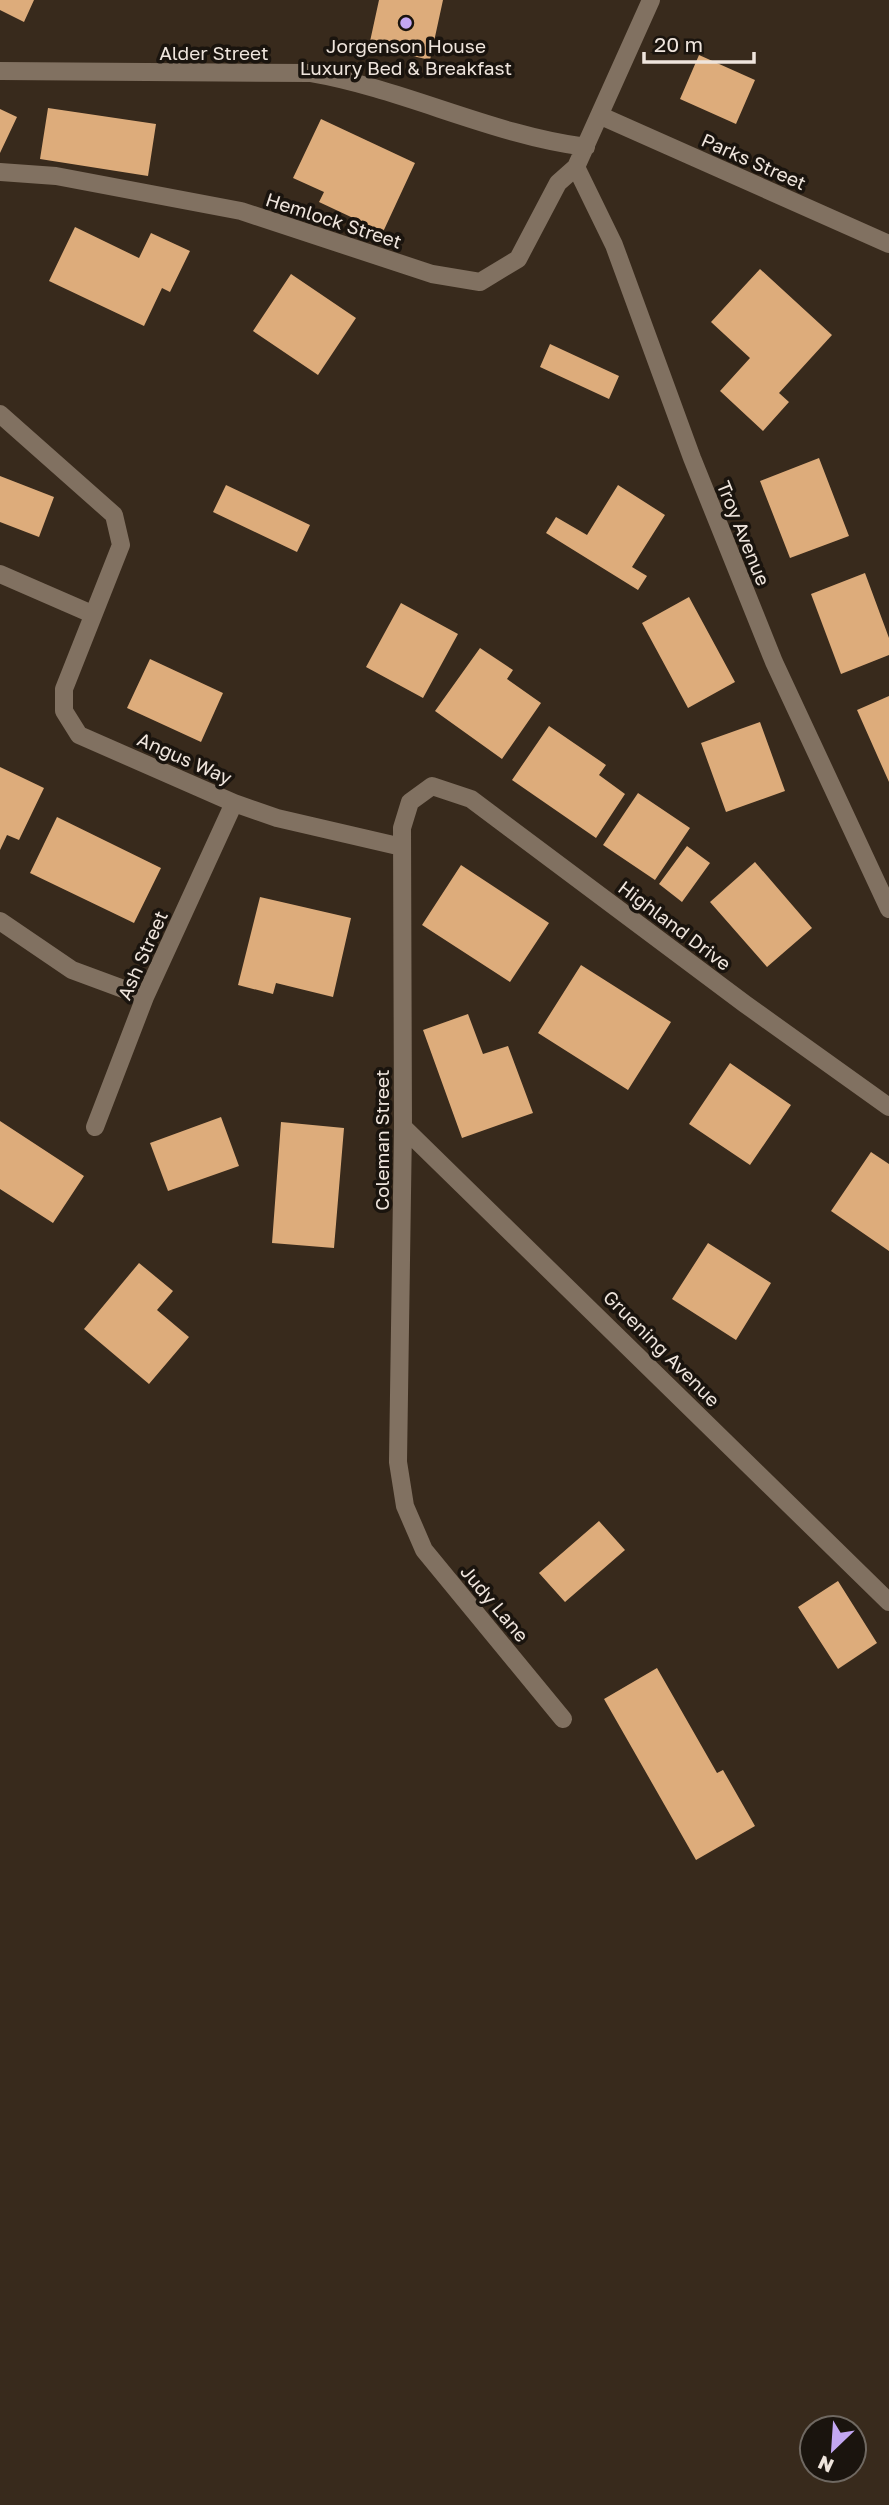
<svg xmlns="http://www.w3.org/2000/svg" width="889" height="2505" font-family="'Golos Text',sans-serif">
  <rect width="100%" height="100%" fill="#382a1c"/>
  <path fill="#ddac7b" d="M0,0H34L24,22L0,10Z
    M379,0H443L430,60L369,46Z
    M699,55L755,80L736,124L680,99Z
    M48,108L156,124L148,176L40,159Z
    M0,109L17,117L0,153Z
    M321,119L415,163L383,232L319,202L324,192L293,178Z
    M75,227L139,258L151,233L190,251L170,292L162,288L144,326L49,281Z
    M760,269L832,335L779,393L789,402L763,431L720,391L750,358L711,322Z
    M291,274L356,318L318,375L253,331Z
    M550,344L619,376L609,399L540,367Z
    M819,458L849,536L790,558L760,481Z
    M0,476L54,497L39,537L0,522Z
    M226,485L310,525L297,552L213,512Z
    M618,485L665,515L632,567L647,576L638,590L546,533L556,517L587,535Z
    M865,573L889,638V655L841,674L811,594Z
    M689,597L735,682L688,708L642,623Z
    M401,603L458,634L423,698L366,667Z
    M480,648L513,670L507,679L541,703L502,759L435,711Z
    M150,659L223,693L201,742L127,708Z
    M889,696V782L857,710Z
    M760,722L785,791L726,812L701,743Z
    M549,726L606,765L599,775L625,794L596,838L512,780Z
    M0,767L44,788L19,840L7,835L0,850Z
    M638,793L690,828L655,880L603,845Z
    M57,817L161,868L134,923L30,873Z
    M687,846L710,863L682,902L659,884Z
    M755,862L812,928L767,967L710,902Z
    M461,865L549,923L510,982L422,925Z
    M260,897L351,918L333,997L276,983L273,994L238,985Z
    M581,965L671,1022L628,1090L538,1033Z
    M468,1014L483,1054L508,1046L533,1113L462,1138L423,1030Z
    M730,1063L791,1105L750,1165L689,1124Z
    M221,1117L239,1166L168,1191L150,1143Z
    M0,1121L84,1176L53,1223L0,1189Z
    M281,1122L344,1128L334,1248L272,1243Z
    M871,1152L889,1164V1251L831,1211Z
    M708,1243L771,1283L736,1340L672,1299Z
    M139,1263L173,1291L157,1310L189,1337L149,1384L84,1329Z
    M599,1521L625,1550L565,1602L539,1573Z
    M838,1581L877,1643L838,1669L798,1607Z
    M657,1668L717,1773L723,1770L755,1826L696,1860L604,1699Z"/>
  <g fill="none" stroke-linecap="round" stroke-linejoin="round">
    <path stroke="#817161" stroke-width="18" d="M0,71L310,73C404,89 492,135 586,147
      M601,116L889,244
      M576,167L614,245L692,458L774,662L889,909
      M0,172L56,176L241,211L432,274L480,282L518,259L558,183L576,167L651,0
      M0,414L114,515L121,545L64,689V711L79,735L234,803L277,818L402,847
      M0,574L92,614
      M0,921L72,970L145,997
      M95,1127L145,997L234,803
      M403,1127L889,1602
      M563,1719L424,1550L405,1506L398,1462L403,1127L402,828L410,802L432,786L471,799L745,1004L889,1107"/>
  </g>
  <circle fill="#c3a7f2" stroke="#1a140e" stroke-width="2.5" cx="406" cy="23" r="7"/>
  <g text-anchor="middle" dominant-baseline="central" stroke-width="7" stroke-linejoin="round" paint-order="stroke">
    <g font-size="19" fill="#efe5dd" stroke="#1a140e">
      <text x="406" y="45">Jorgenson House<tspan x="406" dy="22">Luxury Bed &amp; Breakfast</tspan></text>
    </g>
    <g font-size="19" fill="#efe5dd" stroke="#1a140e">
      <text x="214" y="52">Alder Street</text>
      <text transform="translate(754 161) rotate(24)">Parks Street</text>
      <text transform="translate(334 220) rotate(18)">Hemlock Street</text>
      <text transform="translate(744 533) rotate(68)">Troy Avenue</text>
      <text transform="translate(185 758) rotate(24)">Angus Way</text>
      <text transform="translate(675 925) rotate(37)">Highland Drive</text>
      <text transform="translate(142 955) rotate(-66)">Ash Street</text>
      <text transform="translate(381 1140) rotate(-90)">Coleman Street</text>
      <text transform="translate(662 1348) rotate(45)">Gruening Avenue</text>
      <text transform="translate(495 1603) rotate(50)">Judy Lane</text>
    </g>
  </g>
  <g transform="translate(833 2449) rotate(205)"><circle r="33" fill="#1a140e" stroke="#6f6861" stroke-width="2"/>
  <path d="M0-5L12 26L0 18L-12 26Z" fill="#c3a7f2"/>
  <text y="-10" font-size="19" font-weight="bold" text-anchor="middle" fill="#efe5dd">N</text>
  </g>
  <path d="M644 52v10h110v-10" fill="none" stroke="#efe5dd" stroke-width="3.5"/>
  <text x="654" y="52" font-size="21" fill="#efe5dd" stroke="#1a140e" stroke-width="5" paint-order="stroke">20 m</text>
</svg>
